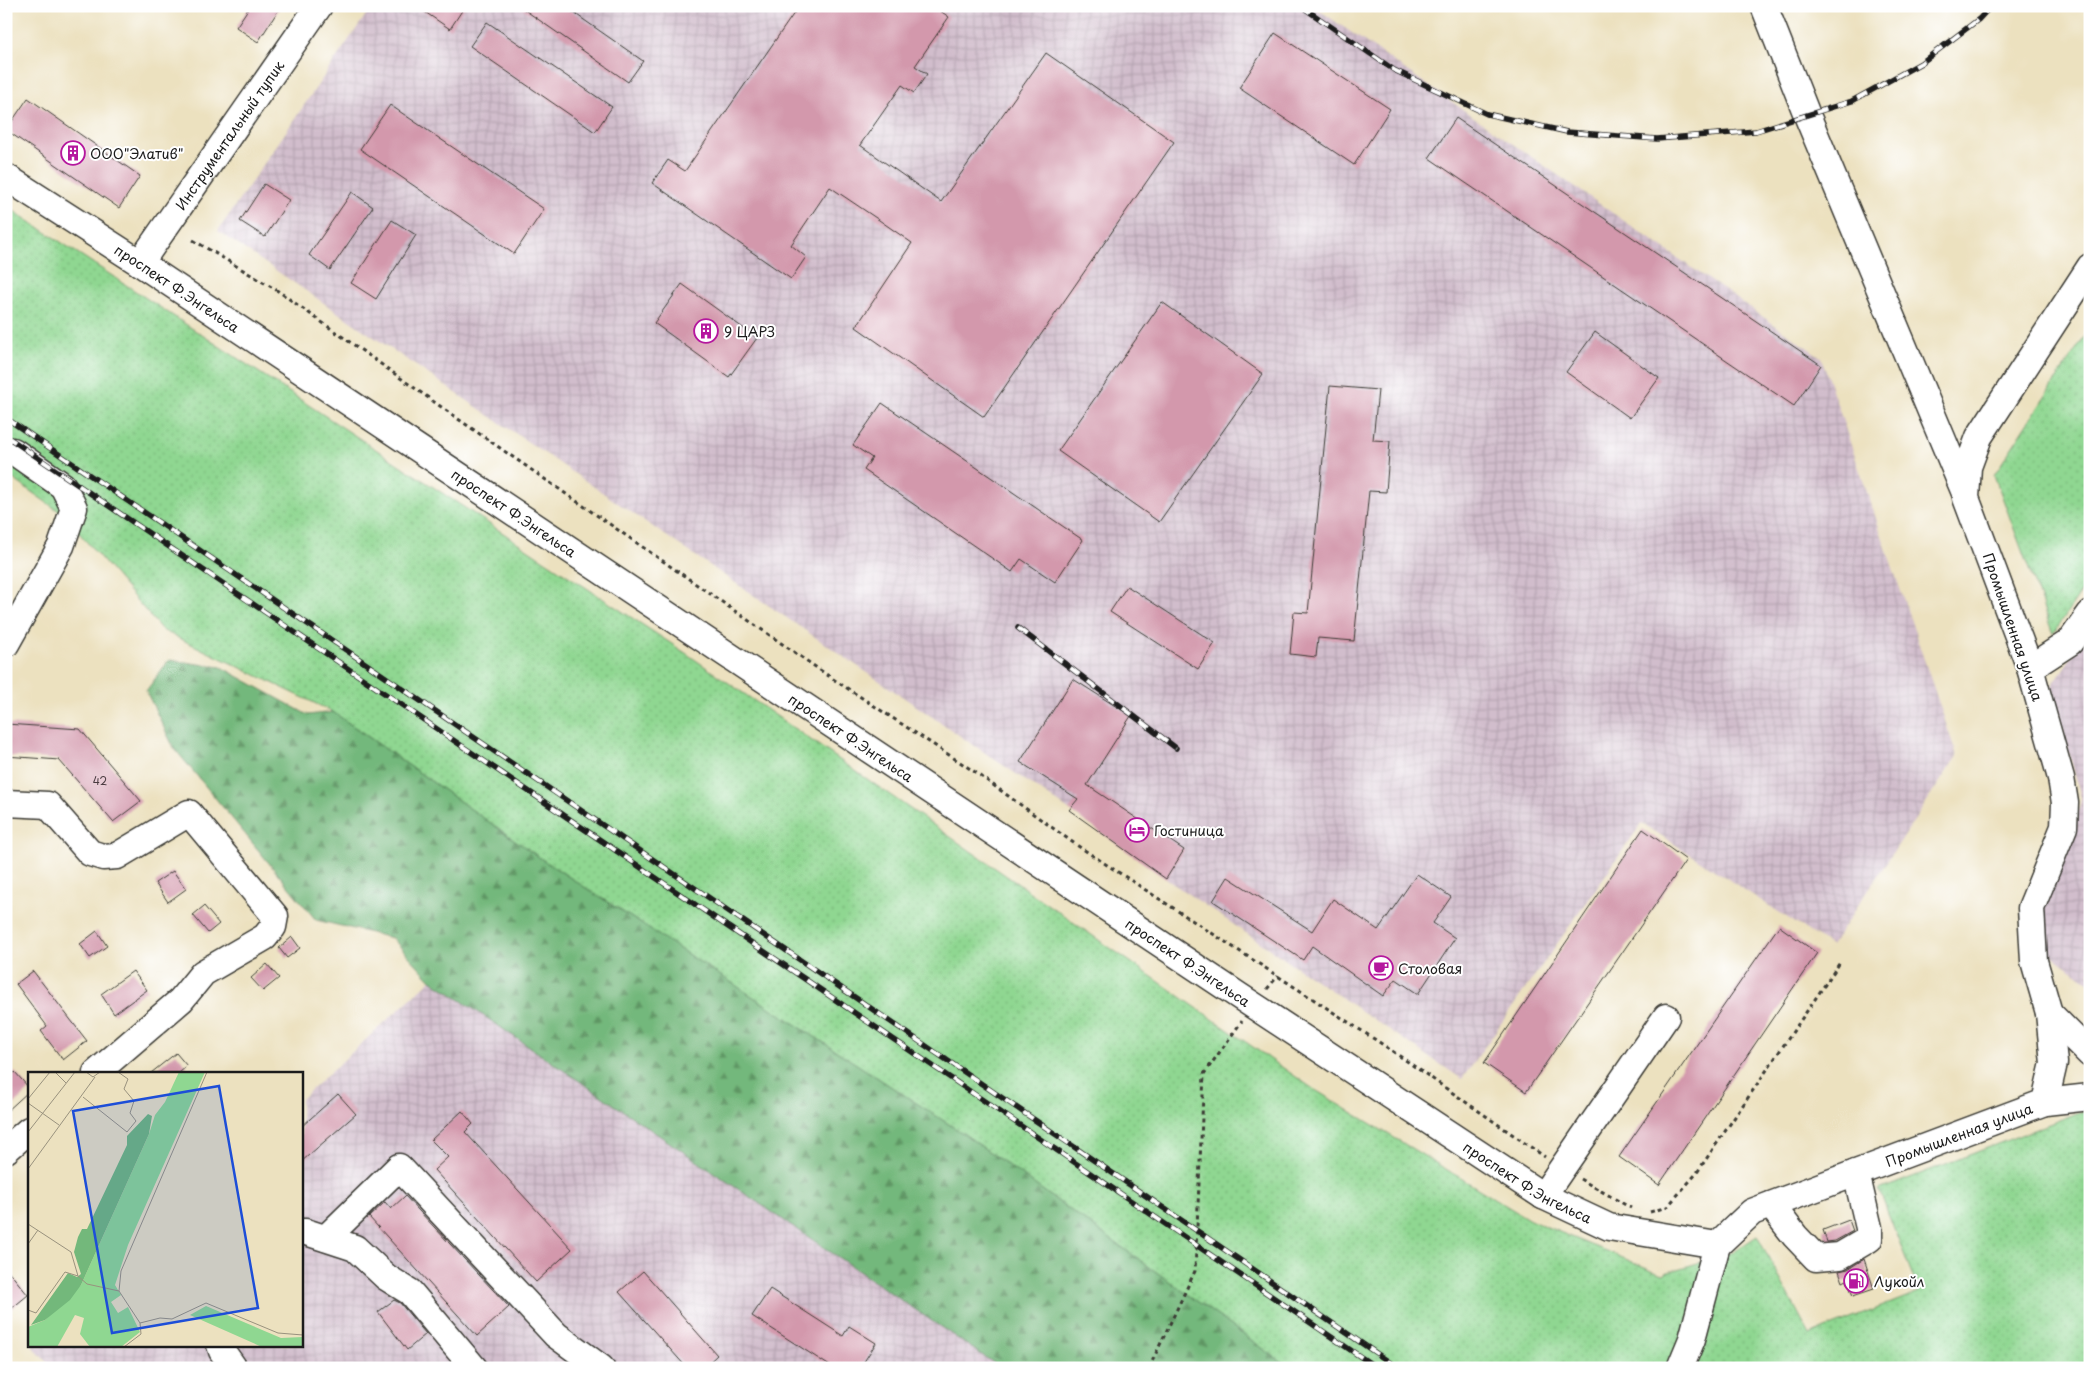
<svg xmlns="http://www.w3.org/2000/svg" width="2096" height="1374" font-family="'Playpen Sans',sans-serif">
  <defs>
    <pattern id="industrial-grid" width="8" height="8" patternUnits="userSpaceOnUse" patternTransform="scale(1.25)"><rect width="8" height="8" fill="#d1bdcc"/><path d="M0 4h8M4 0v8" fill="none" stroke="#b3a2af"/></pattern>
    <pattern id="grass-dots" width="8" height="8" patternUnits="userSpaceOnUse" patternTransform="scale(1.25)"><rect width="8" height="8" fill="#8fd791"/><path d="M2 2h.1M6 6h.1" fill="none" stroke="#7bb87c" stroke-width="1.8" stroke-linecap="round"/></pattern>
    <pattern id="forest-firs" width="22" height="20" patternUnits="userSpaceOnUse" patternTransform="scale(1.25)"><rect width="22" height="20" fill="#73b87b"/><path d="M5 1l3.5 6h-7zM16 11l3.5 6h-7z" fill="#5e9564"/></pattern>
  </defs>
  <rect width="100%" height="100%" fill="#fff"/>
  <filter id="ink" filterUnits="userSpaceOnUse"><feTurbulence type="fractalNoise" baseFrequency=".02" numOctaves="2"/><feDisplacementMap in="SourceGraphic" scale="10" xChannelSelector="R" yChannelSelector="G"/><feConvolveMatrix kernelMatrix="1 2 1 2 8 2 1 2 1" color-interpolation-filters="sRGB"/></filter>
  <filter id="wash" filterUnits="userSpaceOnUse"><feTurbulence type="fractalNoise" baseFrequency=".0096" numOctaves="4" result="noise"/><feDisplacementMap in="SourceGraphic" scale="20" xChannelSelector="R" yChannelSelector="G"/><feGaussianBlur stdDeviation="1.12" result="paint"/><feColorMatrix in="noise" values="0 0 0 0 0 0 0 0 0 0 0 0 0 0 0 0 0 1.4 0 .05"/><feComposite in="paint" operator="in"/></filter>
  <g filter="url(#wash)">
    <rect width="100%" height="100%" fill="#ece1bf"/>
    <path fill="url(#industrial-grid)" d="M372,6H1313L1821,357L1957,756L1831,946L1642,823L1462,1079L1166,879L1069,810L218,231Z
      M2090,630V983L2049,953L2040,907L2082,801L2051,687Z
      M431,980L1001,1368H52L32,1346L33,1345H301V1099Z"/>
    <path fill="url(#grass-dots)" stroke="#567a56" d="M6,206L687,654L1312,1088L1530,1220L1662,1274L1733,1252L1757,1236L1810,1335L1919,1292L1879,1190L2085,1110L2090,1111V1368H1290L967,1136L546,862L333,712L162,630L63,514L6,474Z
      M2090,328V579L2053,634L1994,475Z"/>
    <path fill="url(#forest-firs)" stroke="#486a4c" d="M169,660L221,667L308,715L333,712L546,862L967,1136L1290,1368H1001L431,980L392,938L316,920L174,748L146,691Z"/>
    <g id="blocks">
      <path fill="#d398ac" d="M250,6H281L258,42L236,27Z
        M416,6H465L450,29Z
        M519,6H564L643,61L628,82Z
        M799,6H933L949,17L915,66L927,74L914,93L902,85L860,145L941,202L1046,53L1174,142L984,417L856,327L912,243L879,220L830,187L791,245L806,257L791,279L652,183L668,160L685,171Z
        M487,22L612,107L595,132L470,46Z
        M1275,33L1390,109L1354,165L1239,88Z
        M28,98L140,176L119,208L6,130Z
        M390,105L544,209L514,254L360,149Z
        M1456,118L1821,365L1794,406L1429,158Z
        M264,184L289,200L265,237L240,221Z
        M352,192L373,207L330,270L309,255Z
        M392,220L416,235L376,299L351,283Z
        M682,284L757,338L729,377L654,323Z
        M1162,302L1263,374L1159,522L1058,451Z
        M1595,332L1659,378L1630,418L1566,372Z
        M1330,386L1378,390L1373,440L1390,441L1386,492L1369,491L1354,641L1318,638L1316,657L1290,654L1294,612L1308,613Z
        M882,403L1083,540L1055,582L1021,559L1012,572L864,470L872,458L853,445Z
        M1127,586L1215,643L1198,669L1110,612Z
        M1073,679L1131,716L1087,785L1184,850L1166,879L1069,810L1078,799L1020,762Z
        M6,724L80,729L141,801L113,822L59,760L6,756Z
        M1643,829L1686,860L1526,1092L1484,1063Z
        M173,871L186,889L168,902L155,883Z
        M1417,874L1451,897L1433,923L1455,938L1418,994L1396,979L1383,996L1312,946L1303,960L1213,901L1228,877L1312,931L1333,899L1378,930Z
        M204,906L219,924L208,933L193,915Z
        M1779,926L1817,953L1659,1185L1619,1157Z
        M97,931L107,946L90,958L80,944Z
        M292,937L300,948L287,958L279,948Z
        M267,964L279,978L263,991L251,978Z
        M33,971L87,1041L63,1060L41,1031L47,1026L16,984Z
        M133,971L147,990L114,1014L101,994Z
        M176,1053L187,1066L179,1073H151Z
        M15,1072L29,1088V1091L6,1112V1080Z
        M338,1094L356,1114L301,1162V1127Z
        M462,1111L473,1124L465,1132L572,1249L536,1282L434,1170L448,1157L431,1140Z
        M405,1196L509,1307L477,1336L369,1217L385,1202L391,1209Z
        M1849,1220L1853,1231L1835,1241L1827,1242L1823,1230Z
        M1864,1259L1874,1289L1853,1296L1847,1280L1843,1282L1839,1271L1848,1269Z
        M6,1268L28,1295L6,1313Z
        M643,1271L717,1355L703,1368H687L619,1292Z
        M770,1289L843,1336L849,1326L876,1343L860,1368H833L752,1316Z
        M394,1300L400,1303L426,1334L407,1350L378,1312Z"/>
    </g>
  </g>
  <g filter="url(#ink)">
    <use href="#blocks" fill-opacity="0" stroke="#3b3a34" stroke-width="1"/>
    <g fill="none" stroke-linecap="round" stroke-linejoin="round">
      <g stroke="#3b3a34" stroke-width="29">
        <g id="minor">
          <path d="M1764,6L1807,115L1965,493"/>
          <path id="s1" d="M6,177L140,263L1239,996L1543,1196L1609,1227L1717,1245"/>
          <path id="s2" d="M140,263L319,6"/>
          <path d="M6,644L61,546L74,508L63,486L13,451"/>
          <path d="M2030,668L2070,642L2090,614"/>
          <path d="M6,803L48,805L90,853L103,857L117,856L189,813L275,916L273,927L265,937L203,973L181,1000L96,1073"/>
          <path d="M2049,1013L2090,1054"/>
          <path d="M2045,1102L2090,1097"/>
          <path d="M6,1150L29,1130"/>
          <path d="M1543,1196L1666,1017"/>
          <path d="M1771,1205L1795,1236L1816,1258L1840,1256L1869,1239V1228L1856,1173"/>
          <path d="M301,1232H306L355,1248L386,1277L410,1292L474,1368"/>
          <path d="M326,1238L399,1167L556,1335L601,1368"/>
          <path id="s3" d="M1717,1245L1752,1212L2045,1102L2054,1063L2049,1013L2034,961L2031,908L2064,827L2065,803L2061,778L2030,668L1966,498L1968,467L1979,437L2090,267"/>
          <path d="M220,1345L222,1351L234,1368"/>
          <path d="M1680,1368L1692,1339L1717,1245"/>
        </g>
      </g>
      <path stroke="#3b3a34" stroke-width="3" stroke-dasharray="4 4" stroke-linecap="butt" d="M193,240L278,291L461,421L830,677L975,772L1075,844L1385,1046L1545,1157
        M1267,989L1278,976
        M1580,1179L1631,1208
        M1650,1212L1667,1207L1696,1174L1841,961
        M1149,1368L1195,1271L1204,1074L1242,1021"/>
      <use href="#minor" stroke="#fff" stroke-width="26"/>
      <g stroke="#1c1c1c" stroke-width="5.5">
        <path id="rail" d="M1301,6L1394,70L1487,114L1567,132L1657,139L1756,131L1852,101L1921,63L1979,19L1991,6
          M6,418L1398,1368
          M6,436L1377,1368
          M1018,628L1176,748"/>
      </g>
      <use href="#rail" stroke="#fff" stroke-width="4" stroke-dasharray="11" stroke-linecap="butt"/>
    </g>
  </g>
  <defs>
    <g id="building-ring" transform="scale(1.25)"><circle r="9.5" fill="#fff" stroke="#b5179e" stroke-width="1.5"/><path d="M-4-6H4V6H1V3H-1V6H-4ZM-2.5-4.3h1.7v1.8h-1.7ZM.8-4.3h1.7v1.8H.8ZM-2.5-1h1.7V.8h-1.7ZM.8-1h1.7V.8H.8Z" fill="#b5179e"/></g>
    <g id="hotel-ring" transform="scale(1.25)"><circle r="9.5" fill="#fff" stroke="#b5179e" stroke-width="1.5"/><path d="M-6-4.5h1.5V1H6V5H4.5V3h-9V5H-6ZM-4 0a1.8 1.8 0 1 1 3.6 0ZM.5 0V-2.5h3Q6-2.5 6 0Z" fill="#b5179e"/></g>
    <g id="cafe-ring" transform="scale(1.25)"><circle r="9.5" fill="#fff" stroke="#b5179e" stroke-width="1.5"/><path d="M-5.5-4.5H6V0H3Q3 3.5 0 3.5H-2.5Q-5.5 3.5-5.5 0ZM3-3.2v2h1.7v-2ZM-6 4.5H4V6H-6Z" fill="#b5179e"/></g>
    <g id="fuel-ring" transform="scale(1.25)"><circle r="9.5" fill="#fff" stroke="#b5179e" stroke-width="1.5"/><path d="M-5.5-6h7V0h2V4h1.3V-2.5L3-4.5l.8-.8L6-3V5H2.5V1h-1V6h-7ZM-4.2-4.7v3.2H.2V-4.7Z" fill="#b5179e"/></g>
  </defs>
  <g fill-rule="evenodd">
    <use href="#building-ring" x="73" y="153"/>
    <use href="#building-ring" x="706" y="331"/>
    <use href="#hotel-ring" x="1137" y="830"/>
    <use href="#cafe-ring" x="1381" y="968"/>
    <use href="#fuel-ring" x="1856" y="1281"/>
  </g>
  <g text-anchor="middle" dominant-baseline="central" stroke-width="4" stroke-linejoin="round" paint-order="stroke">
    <g font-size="11" fill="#4a3b40">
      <text x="100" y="780">42</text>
    </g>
    <g font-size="14" fill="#1c1c1c" stroke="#fff">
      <text stroke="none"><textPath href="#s2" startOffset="156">Инструментальный тупик</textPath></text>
      <text stroke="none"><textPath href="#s1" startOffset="204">проспект Ф.Энгельса</textPath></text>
      <text stroke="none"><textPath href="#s1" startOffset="609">проспект Ф.Энгельса</textPath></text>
      <text transform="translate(2013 627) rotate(71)">Промышленная улица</text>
      <text stroke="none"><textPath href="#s1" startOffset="1014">проспект Ф.Энгельса</textPath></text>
      <text stroke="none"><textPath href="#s1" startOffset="1419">проспект Ф.Энгельса</textPath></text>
      <text stroke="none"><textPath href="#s3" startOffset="269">Промышленная улица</textPath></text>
      <text stroke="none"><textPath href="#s1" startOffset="1824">проспект Ф.Энгельса</textPath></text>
    </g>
    <g font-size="14" fill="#1c1c1c" stroke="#fff" text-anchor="start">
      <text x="90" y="153">ООО"Элатив"</text>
      <text x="724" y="331">9 ЦАРЗ</text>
      <text x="1154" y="830">Гостиница</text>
      <text x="1398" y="968">Столовая</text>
      <text x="1874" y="1281">Лукойл</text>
    </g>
  </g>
  <g transform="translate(28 1072)">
    <rect width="275" height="275" fill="#ece1bf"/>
    <path d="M151,0H177L100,173L87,213L93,223L83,230L90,241L100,235L112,260L93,275H62L52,262L56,246L47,243L29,275H0V255L17,248L53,213L121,62L127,43L137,30ZM178,234L253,266L275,265V275H234L162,243Z" fill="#8fd791"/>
    <path d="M120,42L124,44L121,62L53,213L42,228L17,248L3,253L40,201L49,205L53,202L46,180L50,165L54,157H59L99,73V64Z" fill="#73b87b"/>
    <path fill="none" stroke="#99927e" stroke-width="1" d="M27,0L38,11M58,0L65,5L72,0M55,25L99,60L108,49L102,41L106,29L96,17L100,7L90,0M0,27L22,0M0,31L31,53M0,60L47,0M0,97L67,5M0,152L43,180L50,204L59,212L91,219M0,172L10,158M91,219L93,199L179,0M91,219L112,251L132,246L144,247L178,231L250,261L275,263M0,238L8,241L37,200L50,204M96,275L113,262L112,251"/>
    <path fill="#1d4ed8" fill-opacity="0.15" stroke="#1d4ed8" stroke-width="2.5" d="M191,14L230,236L84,261L45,39Z"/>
    <rect width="275" height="275" fill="none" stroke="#1c1c1c" stroke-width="2.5"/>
  </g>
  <rect width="2096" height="1374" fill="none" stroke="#fff" stroke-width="25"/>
</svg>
